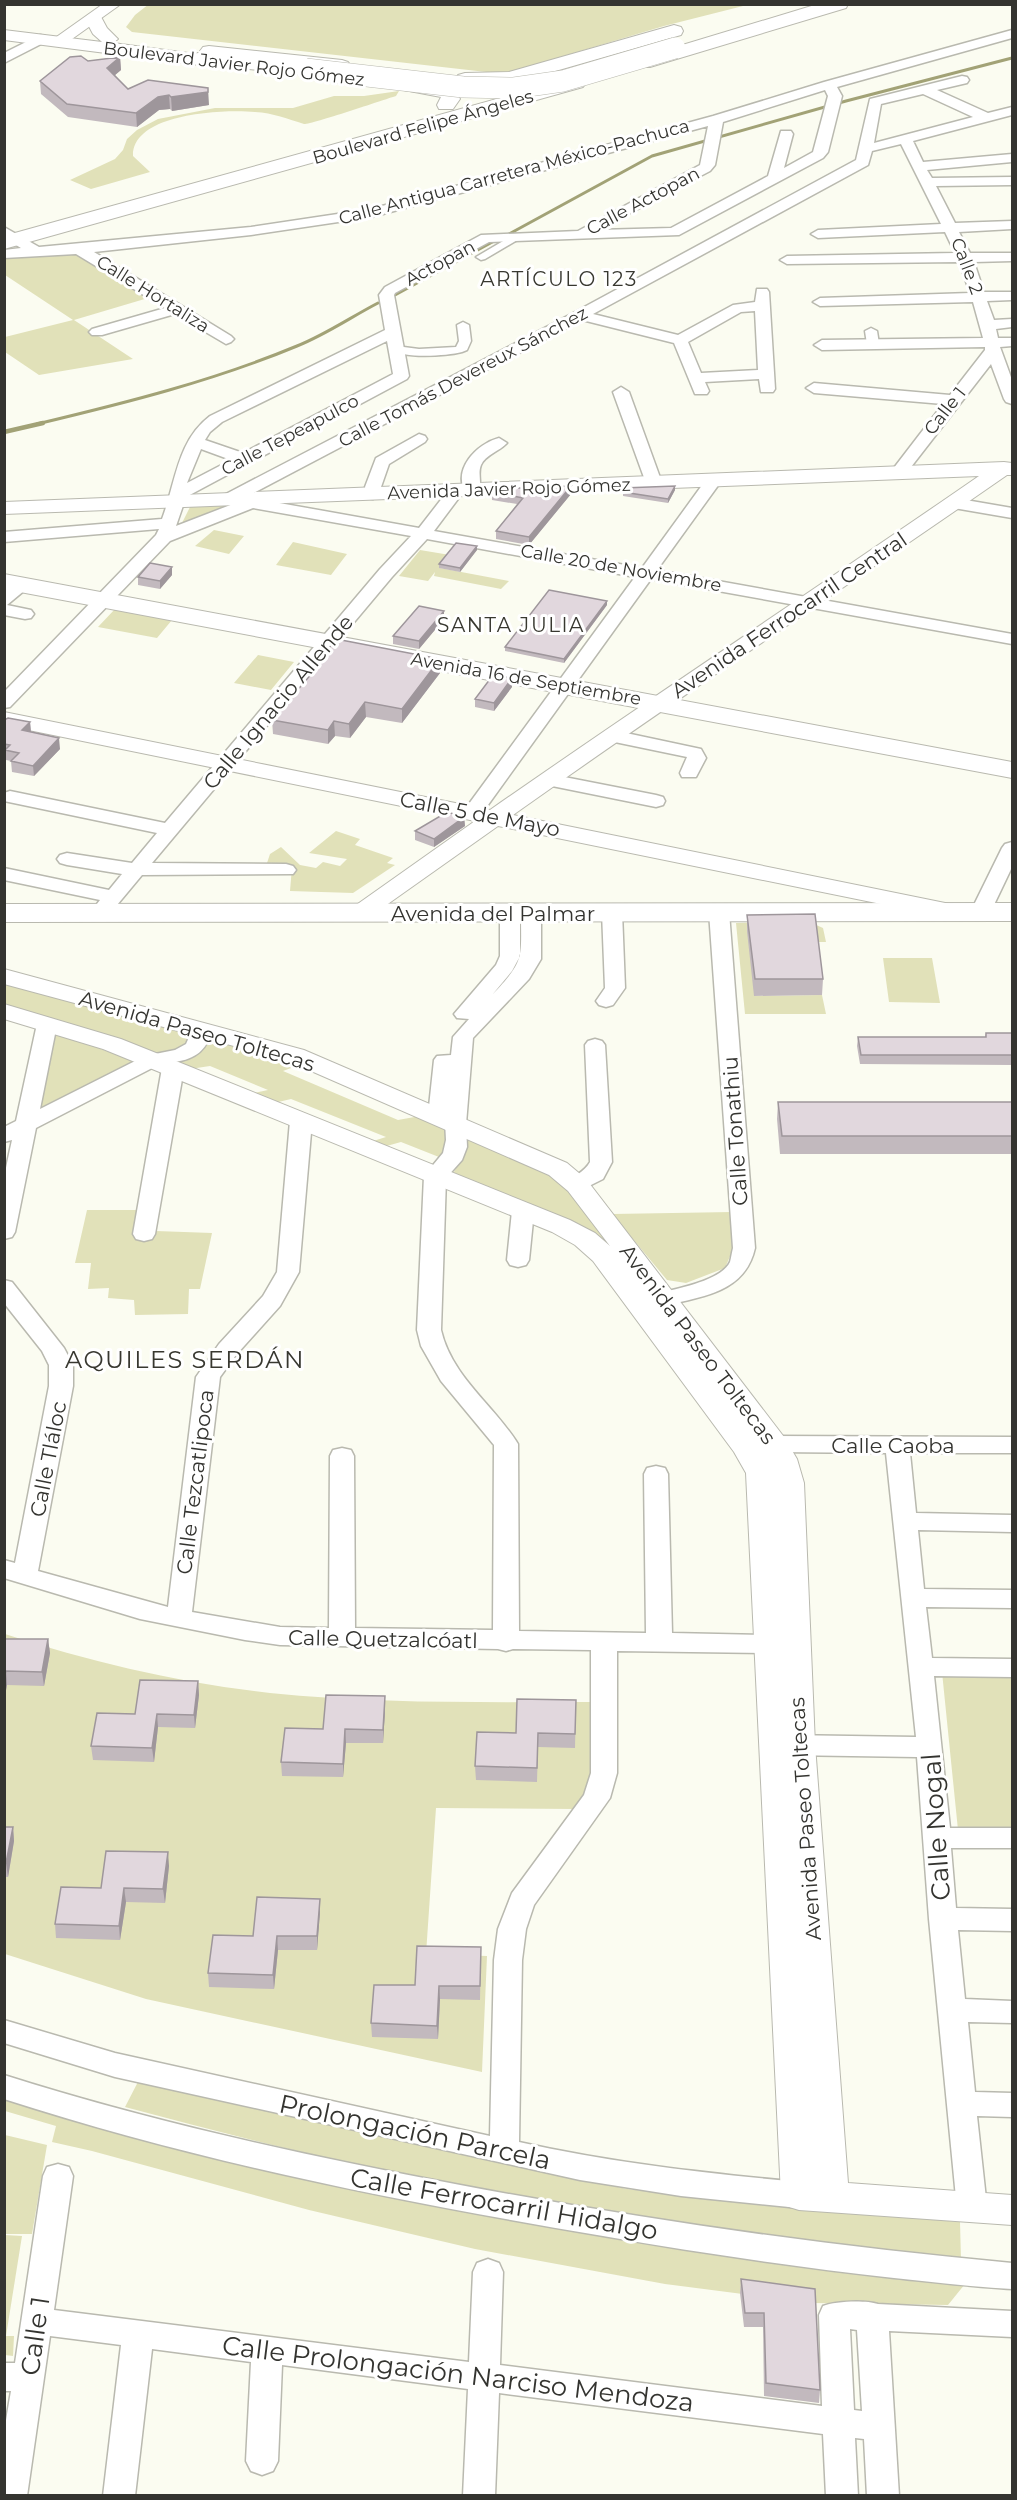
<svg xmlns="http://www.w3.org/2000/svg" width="1017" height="2500" font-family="Montserrat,sans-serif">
  <rect width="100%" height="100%" fill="#fbfcf1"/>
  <path fill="#e1e1b9" d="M149,4L747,5L664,26L504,74L132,32L126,27L135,15Z
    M399,91L396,96C383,100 310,125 304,124C288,119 273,113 255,112C224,109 132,113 133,156L150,172L91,189L70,180L115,159L123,150L127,139L137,130L158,119L215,108H293L334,96H364Z
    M75,251L148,298L74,320L133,359L39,375L5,352V337L73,320L5,275L4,259Z
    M191,505H231L181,525Z
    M214,530L244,536L229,554L195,546Z
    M293,542L347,554L331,575L276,565Z
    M420,550L450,555L440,568L509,581L501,589L434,576L435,572L428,581L399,576Z
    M115,609L172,620L157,638L98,627Z
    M258,655L294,662L271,690L234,683Z
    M336,831L360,839L355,845L393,858L387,863L395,865L353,893L290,891L292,867L266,866L270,854L281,847L300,865L316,868L323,862L340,866L347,859L309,853Z
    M807,921L823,928L826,942H817L754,996L822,995L826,1014H745L736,923Z
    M883,958H932L940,1003L889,1002Z
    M4,981L177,1030L189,1037C184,1051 166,1054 152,1054L5,1007Z
    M50,1032L72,1038L135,1062L36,1116Z
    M206,1036L302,1064L283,1071L398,1120L420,1116L448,1131L444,1159L401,1142L383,1147L370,1142L386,1137L291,1099L274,1103L249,1094L268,1090L210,1066L190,1069L170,1061Z
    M469,1136L558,1178L611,1242L604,1243L452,1175L464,1156Z
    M87,1210H158L156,1231L212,1233L200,1289H189L188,1314L135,1315L134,1300L108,1298L109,1288L88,1289L91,1263H75Z
    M732,1212L734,1247L725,1268L686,1283L667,1280L612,1214Z
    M5,1634C91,1662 180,1683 270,1693C377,1704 486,1702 593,1702L592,1783L576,1809L436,1808L426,1954L487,1956L482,2072L146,1999L5,1954Z
    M942,1672L1012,1673V1831L958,1830Z
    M140,2078L474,2156L627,2189L760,2204L960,2222L961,2260C829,2244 696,2231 566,2208C417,2182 270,2146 125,2107Z
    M4,2097L965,2284L948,2305L813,2303L665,2284L475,2249L309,2210L92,2151L52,2142L56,2126L5,2111Z
    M5,2135L47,2145L32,2234H5Z
    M5,2235L22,2236L6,2336H14L13,2356L5,2355Z"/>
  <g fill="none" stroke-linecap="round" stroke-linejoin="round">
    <path stroke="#a2a276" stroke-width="3" d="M509,234L652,156L846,101L1012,58
      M395,295L496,240
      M37,424C125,403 213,381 297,346C325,335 351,317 378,303"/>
    <path stroke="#a2a276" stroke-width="4.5" d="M4,432L43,423"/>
    <g stroke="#b9b9af" stroke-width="3">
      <path id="pedestrian" d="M515,234L519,235V239L485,259L481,260L476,257Z
        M463,322L469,325L471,341L467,350L462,352C446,356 403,359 390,349L396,346L419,349L456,347L459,341L457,325Z
        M871,328L877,331L879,344L873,347L867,344L865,331Z"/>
    </g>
    <g stroke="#b9b9af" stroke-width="3">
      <path id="minor" d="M1012,30V38L837,87L842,96L828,152L823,158L679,235L489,242L395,293L394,295L409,376L407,379L186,497L176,526L233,504L224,503L222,499L224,495L575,312L856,160L870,99L962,76L967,77L969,80L967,83L937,90L988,113L1012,107V115L913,141L923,162L1012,154V162L927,170L932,178L1012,177V185L936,186L955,223L1012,221V229L959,232L970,253H1012V261L974,262L984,292H1012V300L987,301L994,320L1012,319V327L996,329L998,338H1012V346L1000,347L1012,380V404L1006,402L1004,399L991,364L904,476H892L890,473L943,404L814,393L806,388L814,383L950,395L985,350V347L822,350L814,345L822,340L983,338L973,302L820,306L813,302L820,298L970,293L959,262L787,264L780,260L787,256L955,253L945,232L818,238L811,234L818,230L941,224L901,144L872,151L868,165L593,314L678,335L733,305L755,302L757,289H767L769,292L775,389L773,392H761L759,379L705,382L709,391L707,394H695L674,343L582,320L246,497L419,528L450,488L456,486L464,491L434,531L642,568L708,477L714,475L722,480L657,570L1012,634V644L651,579L480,816H466L463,812L635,577L427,539L392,577L152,863L286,864L293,866L296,870L293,874L142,875L107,917H93L90,913L100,900L4,880V868L109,890L122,874L67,865L60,863L57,859L60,855L67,853L132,863L157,833L4,801V793L10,791L165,823L380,569L411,536L253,508L170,541L10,707L4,708V692L156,535L159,529L4,542V532L162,519C176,482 177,441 210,416L385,330L379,295L385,287L481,235L578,231L700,165L708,126L372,217L251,235L94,252L231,336L234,339L231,342L226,344L175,314L102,335H92L89,332L92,329L165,308L76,254L4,258V250L21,248L4,238V227L39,247L251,227L371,209L713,116L824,82ZM825,90L828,96L813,152L784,168L793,134L791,131H781L768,176L671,228L598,230L710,171L715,165L723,122ZM923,94L973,117L874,143L881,104ZM755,311L758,370L701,373L688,342L741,312ZM387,341L393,374L243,453L205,440L210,432L222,422ZM201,449L231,460L187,483Z
        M40,35L45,36L46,39L45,42L4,63V53Z
        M621,387L629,392L662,483L660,486H648L646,483L613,392Z
        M419,434L425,436L427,439L425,442L389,464L381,487V494L373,499L367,498L365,487L376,458Z
        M499,438L507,443C500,451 485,455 481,465C477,474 483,485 478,493H466C452,470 476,444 499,438Z
        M954,498L1012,508V518L948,507L946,503L948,499Z
        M22,580L28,581L31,585L7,605L31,610L34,614L31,618L25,619L4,615V591L16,581Z
        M612,730L701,749L706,758L696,777H682L680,773L687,757L605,740L603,736L605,732Z
        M549,774L656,795L663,797L665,801L663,805L656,807L542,784L540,780L542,776Z
        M1012,842V867L991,911L988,915H974L971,911L1002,848L1005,844Z
        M612,906L619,908L622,912L625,988L613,1005L606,1007L599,1005L596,1001L605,988L602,912L605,908Z
        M719,906L726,908L729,912L755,1248C745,1293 702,1296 664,1306L656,1304L653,1299L656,1294C675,1289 721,1281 730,1262C731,1258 732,1252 733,1248L709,912L712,908Z
        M510,907L517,909L520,913V956L512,971L492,995C525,960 521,960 521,913L524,909H538L541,913V959L529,979L473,1038L466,1124L467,1147L462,1160L446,1178L441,1330C452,1377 493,1404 518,1444L519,1631L646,1633L644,1474L647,1468L656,1466L665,1468L668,1474L672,1633L770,1635L779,1638L783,1644L779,1650L770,1653L617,1651V1773L610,1798L534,1905L526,1929L522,1960L519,2142C612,2163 705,2173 799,2182L810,2186L814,2195L810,2204L799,2208L681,2196L580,2180L115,2077L4,2043V2020L115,2053L490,2136L494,1960L498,1929L512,1893L584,1795L591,1773V1650L513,1649L506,1651L498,1649L280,1645L245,1640L140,1619L4,1578V1560L15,1563L49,1386V1365L42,1351L4,1303V1280L12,1282L64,1348L73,1365V1386L38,1571L168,1607L196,1377L219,1344L263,1296L277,1272L290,1121L293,1116L301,1115L309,1116L312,1121L299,1272L280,1306L236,1355L220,1377L192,1612L280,1627L329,1628L330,1456L333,1450L342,1448L351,1450L354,1456L355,1628L493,1630L494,1445L441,1381L421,1346L417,1330L424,1176L443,1153L446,1140L445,1121H431L428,1116L434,1060L437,1056L451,1055L453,1037L469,1019L457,1018L454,1014L496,965L500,956V913L503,909Z
        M47,1018L54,1020L57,1024L40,1109L145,1056L175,1050L186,1044L194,1026L201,1024L208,1026L211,1030C208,1050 195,1059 175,1062L180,1064L184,1068L155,1234L152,1239L144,1241L136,1239L133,1234L162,1068L165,1064L158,1065L36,1128L15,1232L12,1237L4,1239V1177L12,1140L4,1142V1127L16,1121L37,1024L40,1020Z
        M595,1039L602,1041L605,1045L612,1162L603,1179L577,1192L569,1190L566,1185C573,1175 584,1173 590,1162L585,1045L588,1041Z
        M523,1204L531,1206L534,1211L529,1260L526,1265L518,1267L510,1265L507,1260L512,1211L515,1206Z
        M774,1436L1012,1437V1453H910L916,1513L1012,1515V1532L918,1530L924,1589L1012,1590V1608L926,1607L932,1658L1012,1659V1677L934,1676L950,1828H1012V1848H951L956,1908L1012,1909V1931L958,1930L965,1999L1012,2001V2023L968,2022L975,2092L1012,2093V2117L977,2116L987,2208L983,2217L972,2221L961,2217L957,2208L929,1919L917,1757L785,1755L776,1752L772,1745L776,1738L785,1735L916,1737L886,1453L774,1452L766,1450L762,1444L766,1438Z
        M4,2075C152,2122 303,2155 455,2184C640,2219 825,2246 1012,2263V2289C973,2287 934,2282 894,2278C797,2267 700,2253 603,2236C401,2202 199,2162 4,2099Z
        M58,2164L69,2167L73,2176L54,2310L469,2362L473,2272L477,2263L488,2259L499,2263L503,2272L500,2365L822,2406L819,2315L823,2306C835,2301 866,2300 878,2304L1012,2311V2337L889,2331L899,2496H867L864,2439L855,2438L858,2496H826L823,2434L499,2393L495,2496H463L468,2389L282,2365L278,2461L273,2471L262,2475L251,2471L246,2461L251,2362L152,2349L135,2496H103L121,2345L50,2336L27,2496H4V2432L11,2391H4V2363H15L43,2176L47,2167ZM850,2329L857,2330L862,2411L854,2410Z"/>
    </g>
    <g stroke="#b9b9af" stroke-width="2">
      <path id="tertiary" d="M103,4H121L65,44H55L52,41L55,38Z
        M1004,462L1012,463V475H1007C843,589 676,699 513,815L950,904L958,906L962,911L958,916L950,918L498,826L368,918L360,920L352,918L348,913L352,908L475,821L4,725V712L490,810C652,697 817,588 979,476L4,514V502Z
        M4,969L304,1050L567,1163L586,1179L784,1437L797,1459L804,1483L815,1745L848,2183L1012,2195V2225L799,2210L786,2206L781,2195L746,1473L734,1452L593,1261L575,1245L552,1232L103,1049L4,1019V1004L121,1039L161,1055L570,1220L595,1233L610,1246L568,1191L549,1175L286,1060L4,984Z"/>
    </g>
    <g stroke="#b9b9af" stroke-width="2">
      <path id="secondary" d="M94,14L100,15L107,28L118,39L113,43L203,55L200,51L203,47L209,46L342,60L348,62L351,66L348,70L342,72L234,59L240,64L237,68L231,69L4,40V30L102,42L93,34L85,19L88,15Z
        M411,80L455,89L460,99L453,109H439L437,105L441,97L404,90L402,86L404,82Z"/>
    </g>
    <g stroke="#b9b9af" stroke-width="2">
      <path id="primary" d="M818,4H848L846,8L650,67H636L633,63L636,59Z
        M674,25L681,27L683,31L681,35L510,84L465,85L458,83L455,79L458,75L465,73L509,72Z
        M198,53L306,63L313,65L316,69L313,73L306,75L191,63L188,59L191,55Z
        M576,77L583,79L586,83L583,87L4,249V236Z
        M4,574L1012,762V778L4,589Z
        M1012,903V921L4,922V904Z"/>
    </g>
    <use href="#pedestrian" fill="#fff" fill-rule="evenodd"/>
    <use href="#minor" fill="#fff" fill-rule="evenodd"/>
    <use href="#tertiary" fill="#fff" fill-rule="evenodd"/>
    <use href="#secondary" fill="#fff" fill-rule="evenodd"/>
    <use href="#primary" fill="#fff" fill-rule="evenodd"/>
    <g stroke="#b9b9af" stroke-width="22" stroke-linecap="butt">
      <path id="primary-bridge" d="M306,69L463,87L514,88L563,81L675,48"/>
    </g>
    <use href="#primary-bridge" stroke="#fff" stroke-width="21"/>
  </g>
  <path fill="#c2b9be" d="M120,57L121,70L115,75L128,89L148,80L209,105L172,111L170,109L159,110L137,127L68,117L41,94L40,81L88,61Z
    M571,486V494L529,545L496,539V531L517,504L492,500V489Z
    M675,486V490L668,503L623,496V488Z
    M477,546V550L460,572L439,568V564Z
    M172,575L160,589L138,585V577Z
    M607,605L564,663L505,651V647Z
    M444,611V619L419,649L393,644V636Z
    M440,659V673L402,723L366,717L350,738L335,736L328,744L273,734L272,720L311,674V671Z
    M512,687L494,711L475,707V699Z
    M4,720L30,722L31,732L60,749L34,776L12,772L11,761L6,760L5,755L4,754Z
    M464,817L465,826L434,847L415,840V831Z
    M747,915L823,979L822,995L754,996L747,931Z
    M986,1033H1012V1065L860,1064L857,1046L858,1037H985Z
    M778,1102H1012V1154H780L777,1119Z
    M4,1639H48L50,1653L44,1686L7,1685L4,1701Z
    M198,1681L199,1695L195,1728L158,1727L154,1762L93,1760L91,1746L135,1714Z
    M385,1696V1710L383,1743H346L343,1777L282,1776L281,1762L323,1729Z
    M576,1700L575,1748L538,1747L537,1782L476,1780L475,1766Z
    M4,1827H13L14,1841L8,1877H4Z
    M169,1866L165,1903L126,1902L120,1940L56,1938L55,1924L101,1888Z
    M320,1912L317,1950H278L274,1989L209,1987L208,1973L253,1936Z
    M481,1947L480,2000L440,1999L438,2039L372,2037L371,2023L415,1985Z
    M741,2279L820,2390L819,2403L764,2396L763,2327H744L740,2293Z"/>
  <path fill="#9e969b" d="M120,57L121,70L108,81L107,68Z
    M208,88L209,105L172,111L171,97Z
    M169,95L170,109L159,110L137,127L136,113L158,97Z
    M571,486V494L529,545V537Z
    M675,486V490L668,503V499Z
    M477,546V550L460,572V568Z
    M172,567V575L160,589V581Z
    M607,601V605L564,663V659Z
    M444,611V619L419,649V641Z
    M440,659V673L402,723V709Z
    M512,678V687L494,711V703Z
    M365,702L366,717L350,738L349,724Z
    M334,721L335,736L328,744V730Z
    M30,722L31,733L22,730Z
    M59,738L60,749L34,776L33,766Z
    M464,817L465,826L434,847V839Z
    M48,1639L50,1653L44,1686L42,1672Z
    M6,1671L7,1685L4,1701V1677Z
    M198,1681L199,1695L195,1728L194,1715Z
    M385,1696V1710L383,1743V1730Z
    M157,1714L158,1727L154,1762L152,1748Z
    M345,1729L346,1743L343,1777V1764Z
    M13,1827L14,1841L8,1877L6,1863Z
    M168,1852L169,1866L165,1903L163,1889Z
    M124,1888L126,1902L120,1940L119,1926Z
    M320,1899V1912L317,1950V1936Z
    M277,1936L278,1950L274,1989L273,1975Z
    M439,1986L440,1999L438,2039L437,2026Z"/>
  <path fill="#e1d7dd" stroke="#9e969b" stroke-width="1.5" d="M81,56L88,61L120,57L107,68L128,89L148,80L208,88V92L171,97L169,95L158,97L136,113L67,104L40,81L70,57Z
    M571,486L529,537L496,531L523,498L492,492V489Z
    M675,486L668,499L623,492V488Z
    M456,543L477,546L460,568L439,564Z
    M150,563L172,567L160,581L138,577Z
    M549,590L607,601L564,659L505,647Z
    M419,606L444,611L419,641L393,636Z
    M336,639L440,659L402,709L365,702L349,724L334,721L328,730L272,720L313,672L311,671Z
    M493,675L512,678L494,703L475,699Z
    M8,718L30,722L22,730L59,738L33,766L11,761L19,753L5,750L10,745L4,744V720Z
    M447,812L464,817L434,839L415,831Z
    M815,914L823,979H755L747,915Z
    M986,1033H1012V1055H861L858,1037H986Z
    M778,1102H1012V1136H782Z
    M4,1639H48L42,1672L6,1671L4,1677Z
    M140,1680L198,1681L194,1715L157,1714L152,1748L91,1746L97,1713L135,1714Z
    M326,1695L385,1696L383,1730L345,1729L343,1764L281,1762L285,1728L323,1729Z
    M517,1699L576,1700L575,1734L538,1733L537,1768L475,1766L477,1732L516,1733Z
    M4,1827H13L6,1863H4Z
    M106,1851L168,1852L163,1889L124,1888L119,1926L55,1924L61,1887L101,1888Z
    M257,1897L320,1899L317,1936H277L273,1975L208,1973L213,1935L253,1936Z
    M417,1946L481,1947L480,1986H439L437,2026L371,2023L374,1985H415Z
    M741,2279L815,2289L820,2390L766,2383L764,2313H745Z"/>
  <g text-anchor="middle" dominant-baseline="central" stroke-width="6" stroke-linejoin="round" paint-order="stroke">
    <g font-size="18" fill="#343430" stroke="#fff">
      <text transform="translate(234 64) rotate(7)">Boulevard Javier Rojo Gómez</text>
      <text transform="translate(423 127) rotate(-16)">Boulevard Felipe Ángeles</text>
      <text transform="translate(514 172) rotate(-15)">Calle Antigua Carretera México-Pachuca</text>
      <text transform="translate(643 201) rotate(-28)">Calle Actopan</text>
      <text transform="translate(440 263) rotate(-28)">Actopan</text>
      <text transform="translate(967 266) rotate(69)">Calle 2</text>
      <text transform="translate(153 294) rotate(32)">Calle Hortaliza</text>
      <text transform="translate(463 377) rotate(-28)">Calle Tomás Devereux Sánchez</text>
      <text transform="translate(945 411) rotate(-52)">Calle 1</text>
      <text transform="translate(290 435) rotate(-28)">Calle Tepeapulco</text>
      <text transform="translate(509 489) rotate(-2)">Avenida Javier Rojo Gómez</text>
      <text transform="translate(621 568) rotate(10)">Calle 20 de Noviembre</text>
      <text transform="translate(526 679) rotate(10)">Avenida 16 de Septiembre</text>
    </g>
    <g font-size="20" letter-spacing="1.5" fill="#383830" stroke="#fff">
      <text x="559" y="279">ARTÍCULO 123</text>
      <text x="511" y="625">SANTA JULIA</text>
    </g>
    <g font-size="21" fill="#343430" stroke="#fff">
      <text transform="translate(789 615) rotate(-34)">Avenida Ferrocarril Central</text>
      <text transform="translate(278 702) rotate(-50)">Calle Ignacio Allende</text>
      <text transform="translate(480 814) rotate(11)">Calle 5 de Mayo</text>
      <text x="493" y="913">Avenida del Palmar</text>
      <text transform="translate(197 1031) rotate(16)">Avenida Paseo Toltecas</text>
      <text transform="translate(735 1131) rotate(-94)">Calle Tonathiu</text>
      <text transform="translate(698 1344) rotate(53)">Avenida Paseo Toltecas</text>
      <text x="893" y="1445">Calle Caoba</text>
      <text transform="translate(48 1459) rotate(-79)">Calle Tláloc</text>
      <text transform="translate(195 1482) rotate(-83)">Calle Tezcatlipoca</text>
      <text transform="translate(383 1639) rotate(1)">Calle Quetzalcóatl</text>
      <text transform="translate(805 1819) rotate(-94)">Avenida Paseo Toltecas</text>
    </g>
    <g font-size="24" letter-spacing="1.5" fill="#383830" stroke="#fff">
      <text x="185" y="1359">AQUILES SERDÁN</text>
    </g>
    <g font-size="26" fill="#343430" stroke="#fff">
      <text transform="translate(936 1827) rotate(-94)">Calle Nogal</text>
      <text transform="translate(415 2132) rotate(12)">Prolongación Parcela</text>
      <text transform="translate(504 2204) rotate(10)">Calle Ferrocarril Hidalgo</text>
      <text transform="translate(35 2336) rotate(-82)">Calle 1</text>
      <text transform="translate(458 2374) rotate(7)">Calle Prolongación Narciso Mendoza</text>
    </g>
  </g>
  <rect width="1017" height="2500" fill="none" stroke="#343430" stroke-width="12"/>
</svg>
